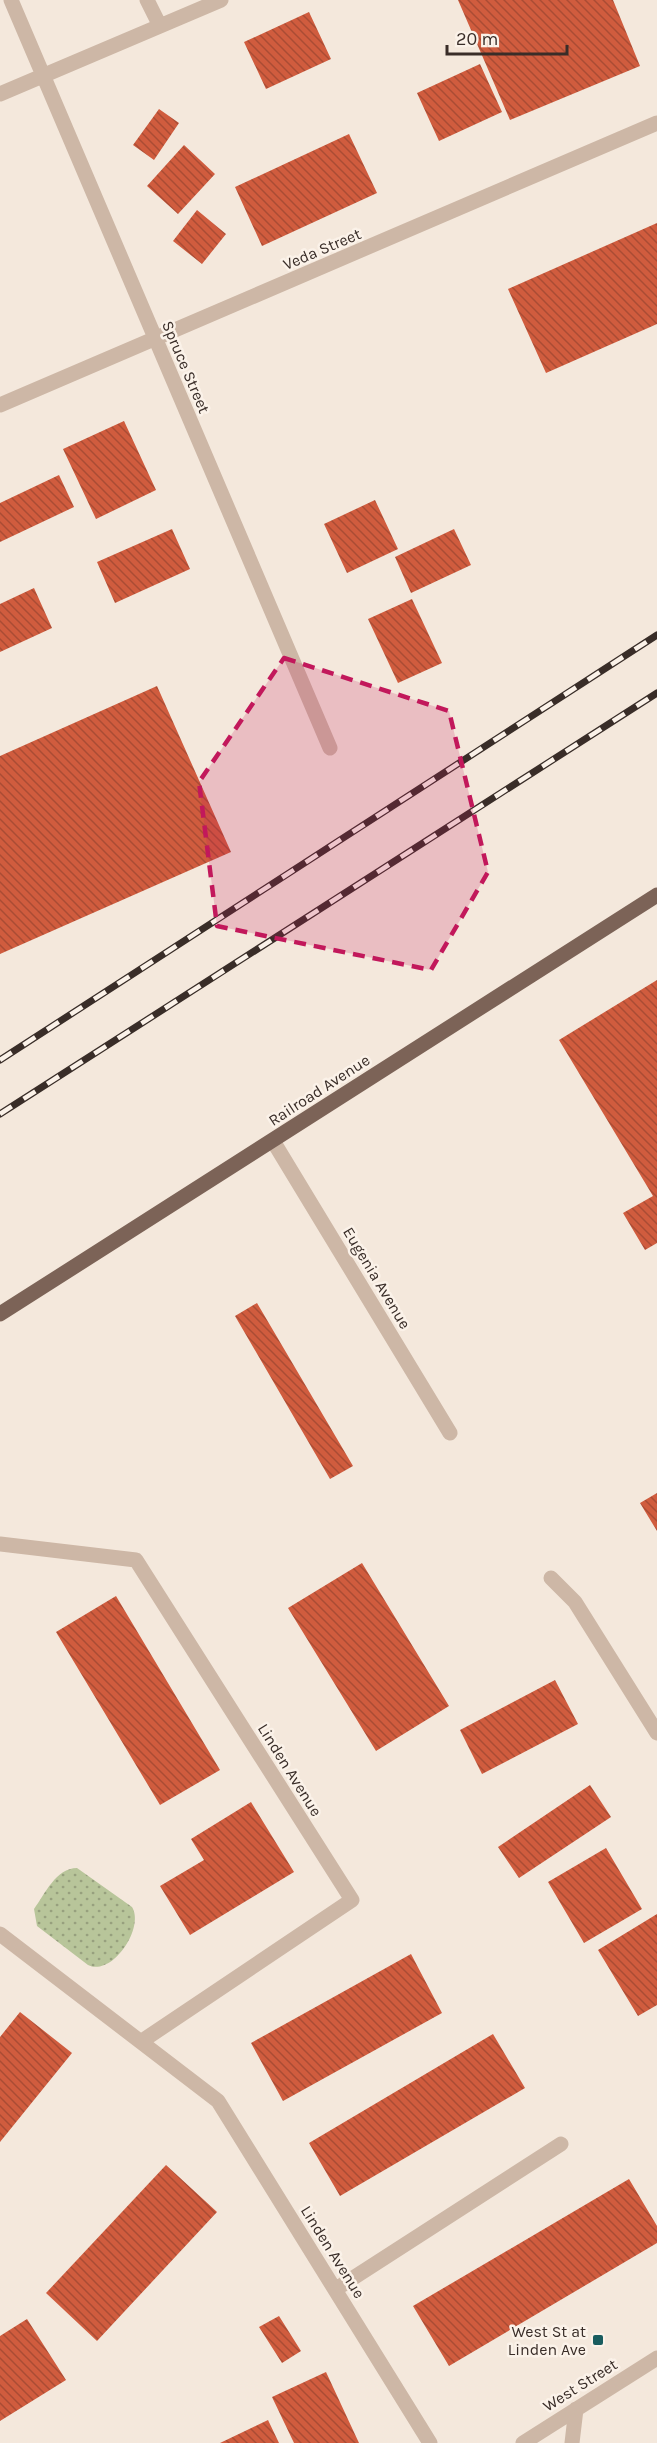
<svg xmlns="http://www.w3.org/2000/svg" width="657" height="2443" font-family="Karla,sans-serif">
  <defs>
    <pattern id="park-dots" width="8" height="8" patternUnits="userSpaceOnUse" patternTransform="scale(1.5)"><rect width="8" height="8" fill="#b8c59a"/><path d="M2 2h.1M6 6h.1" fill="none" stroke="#97a07e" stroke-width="1.8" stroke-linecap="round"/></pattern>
    <pattern id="building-back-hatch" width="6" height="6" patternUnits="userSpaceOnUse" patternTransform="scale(1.5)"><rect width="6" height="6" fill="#d05c3e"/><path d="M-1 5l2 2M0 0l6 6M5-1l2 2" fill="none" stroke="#aa4c34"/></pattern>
  </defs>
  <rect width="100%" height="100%" fill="#f4e8dc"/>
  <path fill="url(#park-dots)" d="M77,1868L132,1907C145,1928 112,1977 88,1965L37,1926L34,1909C45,1894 56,1868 77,1868Z"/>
  <path fill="url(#building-back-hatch)" d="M458,0H613L640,66L510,120Z
    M309,12L331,59L266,89L244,42Z
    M480,64L502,112L439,141L417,93Z
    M159,109L179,123L154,160L133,145Z
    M349,134L377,193L262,246L235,187Z
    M184,145L215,174L178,214L147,186Z
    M197,210L226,234L202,264L173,241Z
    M657,223V324L546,373L508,289Z
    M124,421L156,490L96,519L63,449Z
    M59,475L74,507L0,542V503Z
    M375,500L398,549L347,573L324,524Z
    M172,529L190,569L115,603L97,562Z
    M454,529L471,565L411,593L395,557Z
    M34,588L52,628L0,652V604Z
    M412,599L442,663L398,683L368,619Z
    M157,686L231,852L0,954V756Z
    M657,980V1243L645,1250L623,1213L653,1196L559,1040Z
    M257,1303L353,1466L330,1479L235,1316Z
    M657,1493V1531L640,1503Z
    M362,1563L449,1706L376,1751L288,1608Z
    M116,1596L220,1770L160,1805L56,1632Z
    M555,1680L578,1724L482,1774L460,1730Z
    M590,1785L611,1817L519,1878L498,1847Z
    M251,1802L294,1872L190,1935L160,1886L204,1860L191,1839Z
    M606,1848L642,1909L584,1943L548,1882Z
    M657,1914V2005L638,2016L598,1950Z
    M411,1954L442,2013L283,2101L251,2043Z
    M20,2012L72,2053L0,2142V2037Z
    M493,2034L525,2088L340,2196L309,2143Z
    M166,2165L217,2212L97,2341L46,2293Z
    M629,2179L657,2226V2243L449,2366L413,2306Z
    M279,2316L301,2351L282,2363L259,2327Z
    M27,2319L66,2380L0,2421V2336Z
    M326,2372L359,2443H294L272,2397Z
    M268,2420L279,2443H220Z"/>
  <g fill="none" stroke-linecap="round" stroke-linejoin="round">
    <path stroke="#cdb7a6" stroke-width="15" d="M11,0L330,748
      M147,0L160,26
      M0,94L221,0
      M0,405L657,123
      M273,1141L450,1433
      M0,1544L136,1560L352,1900L142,2041
      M551,1578L575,1602L657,1733
      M0,1934L218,2101L430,2443
      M336,2289L561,2144
      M523,2443L657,2358
      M572,2443L576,2409"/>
    <path stroke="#7c6357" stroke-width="15" d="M0,1314L657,895"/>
    <g stroke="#392d28" stroke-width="7">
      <path id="rail" d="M0,1060L657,635
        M0,1114L657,693"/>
    </g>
    <use href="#rail" stroke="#fbf2e9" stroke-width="4.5" stroke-dasharray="14" stroke-linecap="butt"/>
  </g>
  <path fill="#c2185b" fill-opacity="0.2" stroke="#c2185b" stroke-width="4.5" stroke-dasharray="12 8" stroke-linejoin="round" d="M284,658L449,711L488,872L431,970L217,926L199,782Z"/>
  <rect fill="#195c5e" stroke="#fbf2e9" stroke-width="2" x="592" y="2334" width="12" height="12" rx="3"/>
  <g text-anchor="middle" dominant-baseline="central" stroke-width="5" stroke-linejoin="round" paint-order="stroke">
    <g font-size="16" fill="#392d28" stroke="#fbf2e9">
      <text transform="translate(322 249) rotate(-23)">Veda Street</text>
      <text transform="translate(186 367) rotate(67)">Spruce Street</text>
      <text transform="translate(319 1090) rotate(-33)">Railroad Avenue</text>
      <text transform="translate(377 1278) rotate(59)">Eugenia Avenue</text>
      <text transform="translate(290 1770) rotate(58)">Linden Avenue</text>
      <text transform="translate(333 2252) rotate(58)">Linden Avenue</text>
      <text transform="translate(580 2385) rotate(-32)">West Street</text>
    </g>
    <g font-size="16" fill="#392d28" stroke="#fbf2e9" text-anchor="end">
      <text x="586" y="2331">West St at<tspan x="586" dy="18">Linden Ave</tspan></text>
    </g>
  </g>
  <path d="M447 45v9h120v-9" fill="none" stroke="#392d28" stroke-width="3"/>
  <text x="456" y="45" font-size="18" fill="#392d28" stroke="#fbf2e9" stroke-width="4.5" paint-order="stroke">20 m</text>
</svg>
